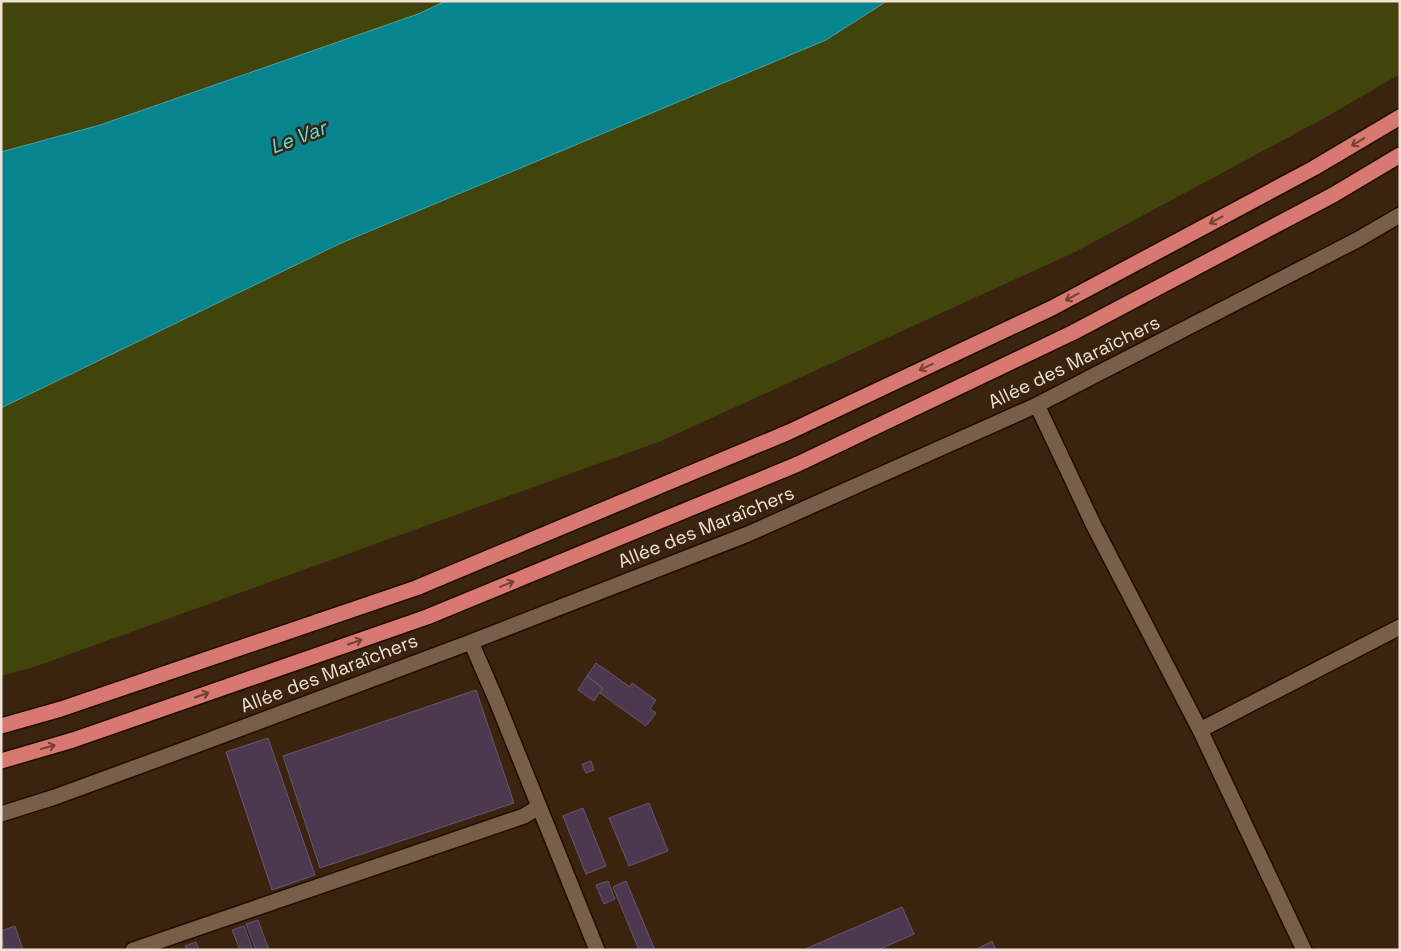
<svg xmlns="http://www.w3.org/2000/svg" width="1401" height="951" font-family="'Space Grotesk',sans-serif">
  <rect width="100%" height="100%" fill="#3a2410"/>
  <path fill="#41450c" d="M1,1H446L418,14L100,125L1,152Z
    M887,1H1400V74L1328,116L1075,252L661,441L34,667L1,676V408L339,244L826,40Z"/>
  <path fill="#06858f" stroke="#4ca1a4" d="M446,1H887L826,40L339,244L1,408V152L100,125L418,14Z"/>
  <path fill="#4c3950" stroke="#69556e" d="M596,663L630,687L632,683L656,700L650,709L656,713L646,726L600,693L603,688L587,676Z
    M587,676L603,688L594,701L578,690Z
    M476,690L514,803L320,868L283,756Z
    M268,738L315,875L272,890L226,752Z
    M591,761L594,770L586,773L582,764Z
    M649,803L668,851L629,866L609,818Z
    M583,808L606,866L586,874L563,816Z
    M608,881L615,899L604,904L596,885Z
    M626,881L655,950H639L613,887Z
    M902,907L914,934L878,950H803Z
    M258,920L269,950H256L246,924Z
    M15,926L23,950H5L1,938V931Z
    M244,926L253,950H240L232,930Z
    M992,941L996,950H975Z
    M196,942L199,950H187L185,946Z"/>
  <g fill="none" stroke-linecap="round" stroke-linejoin="round">
    <g stroke="#210c00" stroke-width="18">
      <path id="minor" d="M1037,405L1094,526L1200,730L1304,950
        M471,642L497,702L597,950
        M1200,730L1400,627
        M1,814L55,797L183,750L471,642L748,534L1037,405L1357,240L1400,215
        M133,950L524,816L539,807"/>
    </g>
    <g stroke="#210c00" stroke-width="18">
      <path id="highway" d="M1,726L61,709L416,588L789,432L1052,308L1314,168L1400,117
        M1,761L73,740L427,617L798,464L1074,332L1333,195L1400,155"/>
    </g>
    <use href="#minor" stroke="#785f4a" stroke-width="15"/>
    <use href="#highway" stroke="#d77871" stroke-width="15"/>
  </g>
  <defs><path id="oneway-shaft" d="M-6 0H5M1.5-3L5.5 0L1.5 3" fill="none" stroke-width="1.6" stroke-linecap="round" stroke-linejoin="round" transform="scale(1.25)"/></defs>
  <g stroke="#714132">
    <use href="#oneway-shaft" transform="translate(1358 142) rotate(149)"/>
    <use href="#oneway-shaft" transform="translate(1216 220) rotate(152)"/>
    <use href="#oneway-shaft" transform="translate(1072 297) rotate(152)"/>
    <use href="#oneway-shaft" transform="translate(926 367) rotate(155)"/>
    <use href="#oneway-shaft" transform="translate(507 584) rotate(-22)"/>
    <use href="#oneway-shaft" transform="translate(355 642) rotate(-19)"/>
    <use href="#oneway-shaft" transform="translate(202 695) rotate(-19)"/>
    <use href="#oneway-shaft" transform="translate(48 747) rotate(-16)"/>
  </g>
  <g text-anchor="middle" dominant-baseline="central" stroke-width="5" stroke-linejoin="round" paint-order="stroke">
    <g font-size="19" fill="#f1e2d6" stroke="#3a2410">
      <text transform="translate(1074 362) rotate(-26)">Allée des Maraîchers</text>
      <text transform="translate(706 527) rotate(-22)">Allée des Maraîchers</text>
      <text transform="translate(329 673) rotate(-21)">Allée des Maraîchers</text>
    </g>
    <g font-size="20" font-style="italic" fill="#53deeb" stroke="#3a2410">
      <text transform="translate(298 137) rotate(-21)">Le Var</text>
    </g>
  </g>
  <rect width="1401" height="951" fill="none" stroke="#f1e2d6" stroke-width="5"/>
</svg>
